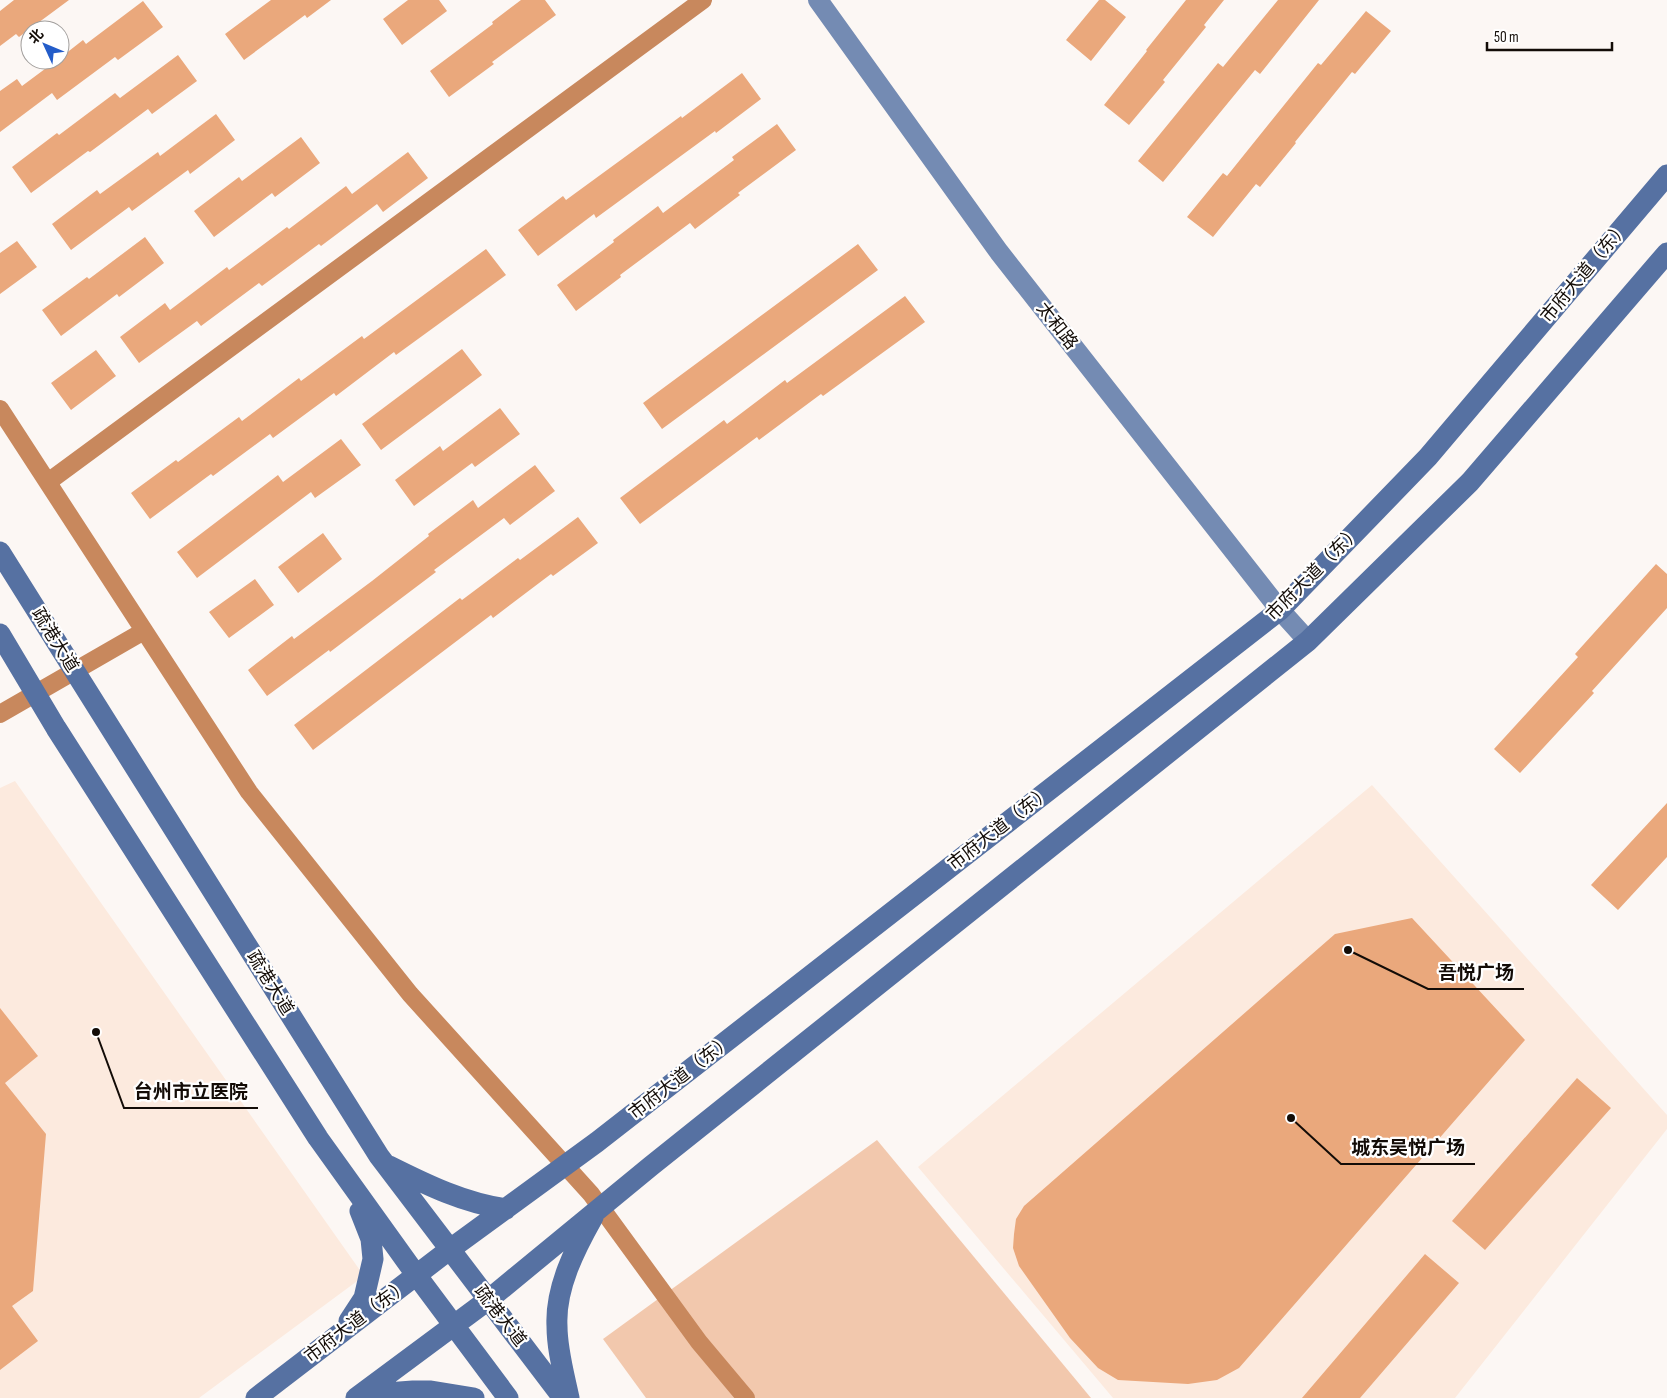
<svg xmlns="http://www.w3.org/2000/svg" width="1667" height="1398" font-family="'Sofia Sans Condensed','Noto Sans SC',sans-serif">
  <rect width="100%" height="100%" fill="#fcf7f4"/>
  <path fill="#fceade" d="M15,781L364,1276L199,1398H0V788Z
    M1372,785L1667,1115V1129L1455,1398H1113L918,1167Z"/>
  <path fill="#f2c8ad" d="M877,1140L1091,1398H646L603,1339Z"/>
  <g fill="none" stroke-linecap="round" stroke-linejoin="round">
    <path stroke="#c8885d" stroke-width="18" d="M0,409L249,792L410,994L591,1194L699,1342L746,1398
      M48,482L703,0
      M0,714L144,631"/>
  </g>
  <path fill="#eaa87c" d="M14,0H69L19,37L16,34L0,46V11Z
    M271,0H331L307,18L305,15L244,60L225,34Z
    M408,0H439L447,11L402,45L383,19Z
    M521,0H545L556,15L492,62L494,64L449,97L430,71L493,24L492,22Z
    M1099,0H1105L1126,17L1091,61L1066,40Z
    M1186,0H1224L1204,25L1206,27L1163,80L1165,82L1129,125L1104,105L1147,51L1146,50Z
    M1278,0H1319L1260,74L1255,70L1163,182L1138,161L1218,63L1223,67Z
    M143,1L163,27L118,60L115,57L57,100L52,93L0,132V91L17,79L22,86L57,60H60V58L83,40L86,44Z
    M1366,11L1391,31L1355,74L1352,72L1295,142L1296,143L1260,187L1256,184L1213,237L1187,217L1223,173L1227,176L1318,63L1321,65Z
    M178,55L197,81L152,114L148,109L90,152L88,151L31,193L12,167L57,133L59,135L115,93L120,98Z
    M742,73L761,99L716,133L715,131L596,218L594,214L538,256L518,230L563,196L566,200L681,116L682,118Z
    M216,114L235,140L190,174L188,170L132,211L129,207L71,250L52,224L97,190L100,194L158,152L160,156Z
    M777,124L796,150L738,193L740,195L695,229L690,223L620,275L621,277L576,311L557,285L614,242L613,240L658,206L663,213L734,160L732,157Z
    M301,137L320,163L275,197L272,193L214,237L194,211L239,177L242,181Z
    M408,152L428,178L383,212L377,204L321,246L319,244L262,286L259,283L201,326L197,321L139,363L120,337L165,303L170,310L227,267L229,270L287,227L289,229L346,186L352,194Z
    M145,237L164,263L119,297L117,294L61,336L42,310L87,277L89,279Z
    M17,241L37,267L0,294V253Z
    M858,244L878,270L662,429L643,403Z
    M486,249L506,275L396,355L394,352L336,396L334,393L273,438L270,434L213,476L211,474L150,519L131,493L176,460L178,462L239,417L242,421L299,378L301,381L362,336L364,339Z
    M905,296L925,322L823,396L821,394L759,440L757,437L640,524L620,498L724,420L727,424L785,380L787,383Z
    M462,349L482,375L381,450L362,424Z
    M96,350L116,376L71,410L51,383Z
    M500,408L520,434L475,467L472,463L414,506L395,480L440,446L443,451Z
    M341,439L361,465L315,498L311,492L197,578L177,552L278,475L283,482Z
    M535,465L555,491L510,525L504,518L434,570L436,572L375,618L330,652L329,650L267,696L248,670L292,636L294,639L372,581L429,536L428,534L473,500L478,508Z
    M578,517L598,543L553,576L551,574L493,618L491,615L313,750L294,725L460,598L462,600L518,558L520,560Z
    M323,533L342,559L298,593L278,567Z
    M1656,564L1667,574V608L1592,691L1594,693L1520,773L1494,749L1578,657L1575,654Z
    M255,579L274,605L229,638L209,612Z
    M1667,803V857L1618,910L1591,885Z
    M1412,918L1525,1040L1239,1368L1217,1380L1188,1384L1118,1380L1098,1368L1070,1338L1019,1266L1013,1248L1014,1234L1016,1219L1024,1206L1335,934Z
    M0,1008L38,1056L5,1083L46,1134L33,1291L12,1306L38,1341L0,1370Z
    M1577,1078L1611,1108L1485,1250L1452,1221Z
    M1425,1254L1459,1283L1360,1398H1302Z"/>
  <g fill="none" stroke-linecap="round" stroke-linejoin="round">
    <path stroke="#748bb3" stroke-width="20" d="M818,0L999,252L1280,610L1308,641"/>
    <path stroke="#5671a2" stroke-width="21" d="M0,552L379,1156L563,1398
      M0,634L56,728L318,1138L417,1276L508,1398
      M389,1166C427,1185 464,1203 506,1209
      M349,1321L364,1298L373,1259L371,1239L360,1211
      M360,1395L413,1391H431L474,1398
      M256,1398L449,1250L597,1142L1280,610L1428,457L1667,175
      M356,1398L488,1300L651,1166L1308,641L1470,482L1667,253
      M569,1398C564,1374 557,1350 557,1326C555,1288 575,1249 593,1217"/>
  </g>
  <g text-anchor="middle" dominant-baseline="central" stroke-width="4.5" stroke-linejoin="round" paint-order="stroke">
    <g font-size="18" fill="#130c07" stroke="#fff">
      <text transform="translate(1585 272) rotate(-50)">市府大道（东）</text>
      <text transform="translate(1057 326) rotate(52)">太和路</text>
      <text transform="translate(1314 573) rotate(-45)">市府大道（东）</text>
      <text transform="translate(55 640) rotate(58)">疏港大道</text>
      <text transform="translate(1000 828) rotate(-38)">市府大道（东）</text>
      <text transform="translate(270 983) rotate(58)">疏港大道</text>
      <text transform="translate(681 1077) rotate(-38)">市府大道（东）</text>
      <text transform="translate(500 1316) rotate(52)">疏港大道</text>
      <text transform="translate(357 1321) rotate(-37)">市府大道（东）</text>
    </g>
  </g>
  <path fill="none" stroke="#130c07" stroke-width="2" d="M1348 950L1428 989H1524M96 1032L124 1108H258M1291 1118L1341 1164H1475"/>
  <g fill="#130c07" stroke="#fff" stroke-width="2">
    <circle cx="1348" cy="950" r="5"/>
    <circle cx="96" cy="1032" r="5"/>
    <circle cx="1291" cy="1118" r="5"/>
  </g>
  <g font-size="19" text-anchor="middle" font-weight="bold" fill="#130c07" stroke="#fff" stroke-width="4.5" stroke-linejoin="round" paint-order="stroke">
    <text x="1476" y="979">吾悦广场</text>
    <text x="191" y="1098">台州市立医院</text>
    <text x="1408" y="1154">城东吴悦广场</text>
  </g>
  <g transform="translate(45 45) rotate(314)"><circle r="24" fill="#ffffff" stroke="#a19e9c"/>
  <path d="M0-4L9 19L0 12L-9 19Z" fill="#235cc9"/>
  <text y="-8" font-size="14" font-weight="bold" text-anchor="middle" fill="#130c07">北</text>
  </g>
  <path d="M1487 42v8h125v-8" fill="none" stroke="#130c07" stroke-width="2.5"/>
  <text x="1494" y="42" font-size="15" fill="#130c07" stroke="#ffffff" stroke-width="4" paint-order="stroke">50 m</text>
</svg>
